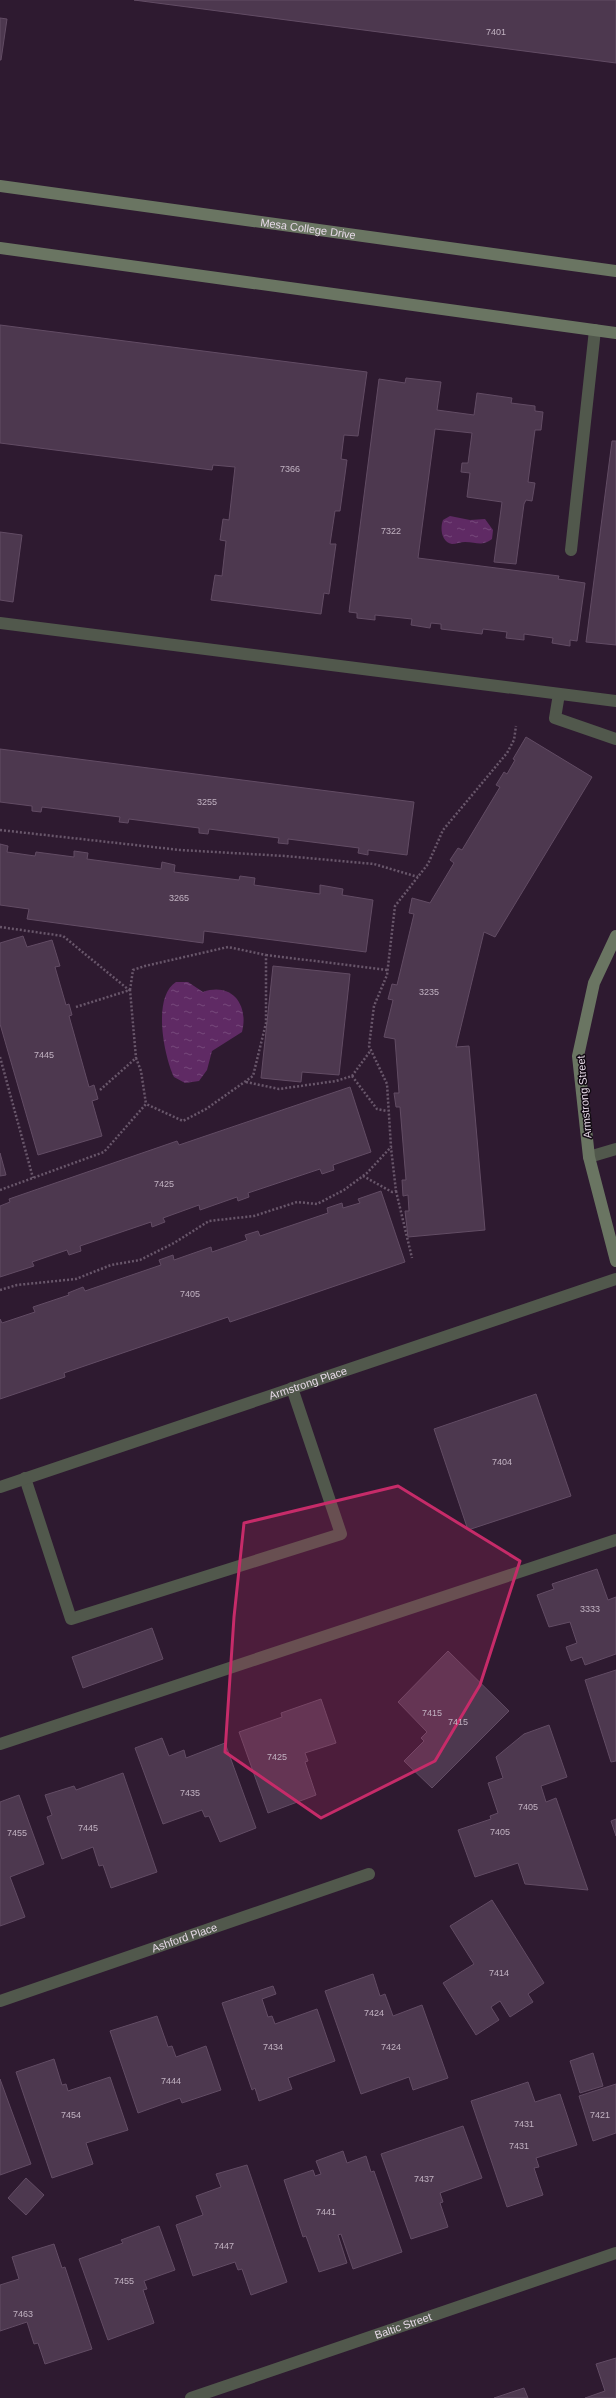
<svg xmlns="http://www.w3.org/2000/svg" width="616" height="2398" font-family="Helvetica,sans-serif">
  <defs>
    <pattern id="water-ripples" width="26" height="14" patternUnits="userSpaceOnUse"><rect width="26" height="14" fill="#5f2a64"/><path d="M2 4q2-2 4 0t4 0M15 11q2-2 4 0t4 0" fill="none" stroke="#76487a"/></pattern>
  </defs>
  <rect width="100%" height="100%" fill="#2e1a30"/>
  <path fill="url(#water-ripples)" d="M450,516L470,520L485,519L493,530L492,539C481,547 477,542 465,542C461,542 456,544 452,544C441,542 440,528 443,520Z
    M176,982H188L203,992C232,982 249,1005 242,1032L212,1051L207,1070L199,1081L185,1083L174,1077C164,1056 152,997 176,982Z"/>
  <path fill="#4d384f" stroke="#624c64" d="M134,0H616V63Z
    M0,18L7,19L1,60H0Z
    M0,325L367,372L358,436L344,435L341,459L347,460L340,511H335L330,544H336L329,594L324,593L321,614L211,600L215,575L222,576L226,541L220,540L223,519L229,520L235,467L213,465L212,470L0,443Z
    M406,378L441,382L437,410L474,415L477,393L512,398L511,403L535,406V411L543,412L541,430H535L528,482L535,483L532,501L526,500L524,504L516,564L494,562L502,502L467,497L470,473L461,472L462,463H468L472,433L435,429L418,558L559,576L558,579L585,583L577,641L570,640V646L552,643L553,638L524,634V640L506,638L507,632L483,629L482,634L441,629V624L431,623L430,628L411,625L412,619L375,615V620L357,618V613L349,612L379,379L405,383Z
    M612,441H616V645L586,642Z
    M0,532L22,535L13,602L0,600Z
    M526,737L592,777L495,937L484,932L456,1047L469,1046L485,1230L408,1237L405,1211H409L408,1195L403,1196L402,1180H406L400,1107H396L394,1093H399L395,1039L384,1037L393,1000L388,999L392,984L397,985L414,914L409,913L412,898L430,903L454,863L450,860L458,848L462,850L500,787L496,785L504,772L507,774L515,760L513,759Z
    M0,749L414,802L407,855L368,850V855L358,853L359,848L288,839V844L278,843L279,838L209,829L208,834L199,833V828L129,819L128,823L119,822L120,817L42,807L41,812L32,811V806L0,802Z
    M0,844L8,846L7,852L35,856L36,852L74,857V851L88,853L87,859L161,869L162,862L175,865L174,872L239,880L240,876L255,878L254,885L320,894V885L343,889L342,895L373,900L366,952L204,931L203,943L27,919L29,909L0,905Z
    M23,936L27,947L52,940L60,966L55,967L66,1005L69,1004L72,1015L69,1016L89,1087L94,1085L98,1099L92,1101L102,1136L38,1155L0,1024V943Z
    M273,966L350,974L339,1075L302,1072L301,1082L261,1078Z
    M350,1087L371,1152L333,1165L334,1170L322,1174L320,1169L248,1193L249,1197L238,1201L237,1197L200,1210L199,1205L163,1218L165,1222L152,1227L151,1222L80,1246L81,1251L69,1255L67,1250L32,1262L34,1266L0,1277V1206L10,1202L9,1199L177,1141L179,1145Z
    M0,1153L6,1175L0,1176Z
    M381,1191L405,1262L230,1322L228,1317L64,1373L65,1377L0,1399V1319L2,1323L35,1312L33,1307L69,1295L68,1293L83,1287L85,1291L161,1265L159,1260L173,1255L174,1260L211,1247L212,1252L247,1240L245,1235L258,1231L260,1236L328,1213L327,1208L342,1203L343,1208L360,1203L358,1199Z
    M536,1394L571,1496L468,1530L434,1429Z
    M597,1569L608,1600L616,1597V1654L585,1665L582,1657L571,1661L566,1647L577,1643L570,1622L549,1627L537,1595L554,1589L552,1584Z
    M152,1628L163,1659L83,1688L72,1657Z
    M448,1651L509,1711L432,1788L404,1761L424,1741L421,1738L427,1732L398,1702Z
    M616,1670V1761L611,1762L585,1680Z
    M321,1699L336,1743L305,1753L308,1761L305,1762L316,1795L268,1813L239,1732L282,1717L281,1713Z
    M549,1725L567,1777L541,1786L546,1802L556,1798L588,1890L525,1884L518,1863L475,1877L458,1830L491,1819L490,1816L498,1813L488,1783L503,1778L496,1757L524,1734Z
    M162,1738L169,1756L184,1750L186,1758L225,1743L256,1828L220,1842L209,1816L205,1817L202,1810L163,1824L135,1748Z
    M123,1773L157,1872L111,1888L103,1865L99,1866L93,1847L62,1859L47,1817L52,1815L45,1795L74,1786L76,1790Z
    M19,1795L44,1864L10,1877L25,1917L0,1926V1802Z
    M616,1819V1836L611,1821Z
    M492,1900L544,1983L528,1994L533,2002L510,2017L500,2001L491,2007L499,2020L476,2035L443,1983L474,1964L450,1926Z
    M373,1974L380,1996L385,1994L393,2016L422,2005L448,2078L413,2090L409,2077L361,2094L325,1991Z
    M273,1986L276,1994L262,1999L268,2017L272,2016L275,2024L317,2009L335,2061L288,2078L292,2089L259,2101L255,2088L252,2090L222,2003Z
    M157,2016L168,2047L172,2046L176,2057L206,2046L221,2090L182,2103L180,2098L138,2113L110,2031Z
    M593,2053L603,2086L580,2093L570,2061Z
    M54,2059L62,2085L66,2084L68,2091L110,2077L128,2130L86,2143L93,2164L52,2178L16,2072Z
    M0,2079L31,2164L0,2175Z
    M528,2082L535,2102L560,2094L577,2145L536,2158L539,2167L534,2168L543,2195L507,2207L471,2101Z
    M616,2084V2133L593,2141L579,2096Z
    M463,2126L482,2178L440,2193L443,2202L440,2203L448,2227L411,2239L381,2154Z
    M343,2151L347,2163L366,2156L371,2172L374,2171L402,2252L353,2269L341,2234L338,2235L347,2263L319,2272L306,2236L303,2237L284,2180L313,2170L315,2176L321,2174L316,2161Z
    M247,2165L287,2282L251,2295L242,2269L238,2270L235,2262L193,2276L176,2225L203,2215L196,2196L221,2187L216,2174Z
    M26,2178L44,2195L26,2215L8,2198Z
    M159,2226L175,2270L144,2281L147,2289L143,2290L154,2323L108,2340L79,2259L123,2243L121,2240Z
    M54,2244L62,2268L65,2267L92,2349L45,2364L38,2343L34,2344L27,2322L0,2331V2285L19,2279L12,2257Z
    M616,2358V2398H585L605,2391L596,2364Z
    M524,2388L528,2398H494Z"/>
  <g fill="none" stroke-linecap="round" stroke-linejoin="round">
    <path stroke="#69576b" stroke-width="2.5" stroke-dasharray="2 2" stroke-linecap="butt" d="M0,830L180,850L285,856L374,864L418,877
      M0,927L63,936L129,990
      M266,955L388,970
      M130,990L133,970L145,966L228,947L266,955V1023L253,1076L206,1109L183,1121L146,1104
      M76,1007L130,990L136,1058
      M0,1057L33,1178
      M352,1076L377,1109L387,1111
      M246,1082L279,1089L336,1081L352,1076L371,1050
      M363,1176L392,1192L396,1191L391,1148
      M0,1190L104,1152L146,1104L141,1071L136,1058L100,1090
      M396,1191L412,1258
      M0,1290L17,1285L76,1279L111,1265L140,1260L174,1243L209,1221L254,1216L297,1202L317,1204L344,1190L367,1173L391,1147L387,1084L369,1046L374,1006L387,975L395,906L428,864L443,830L507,753L514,740L516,726"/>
    <path stroke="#51584c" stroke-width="12" d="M571,550L595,330
      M0,623L616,701
      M559,694L555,718L616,739
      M589,1157L616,1149
      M25,1478L71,1619L341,1534L292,1388
      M0,1744L616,1540"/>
    <g stroke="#51584c" stroke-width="12">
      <path id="s1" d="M0,1487L616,1279"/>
      <path id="s2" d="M0,2001L369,1874"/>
      <path id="s3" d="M191,2398L616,2253"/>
    </g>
    <g stroke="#6a7562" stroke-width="12">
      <path id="s4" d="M0,186L616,271"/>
      <path d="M0,248L616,333"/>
      <path d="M616,936L594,983L578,1056L589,1157L616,1261"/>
    </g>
  </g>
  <path fill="#c62b69" fill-opacity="0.2" stroke="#c62b69" stroke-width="3" stroke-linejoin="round" d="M398,1486L520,1561L480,1685L435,1761L321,1818L225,1752L234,1617L244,1523Z"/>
  <g text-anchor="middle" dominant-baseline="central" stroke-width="3" stroke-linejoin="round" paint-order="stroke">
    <g font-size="9" fill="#c0b1c1">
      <text x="496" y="32">7401</text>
      <text x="290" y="469">7366</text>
      <text x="391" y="531">7322</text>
      <text x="207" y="802">3255</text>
      <text x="179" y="898">3265</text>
      <text x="429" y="992">3235</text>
      <text x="44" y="1055">7445</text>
      <text x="164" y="1184">7425</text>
      <text x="190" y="1294">7405</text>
      <text x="502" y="1462">7404</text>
      <text x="590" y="1609">3333</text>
      <text x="432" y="1713">7415</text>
      <text x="458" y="1722">7415</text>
      <text x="277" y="1757">7425</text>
      <text x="190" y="1793">7435</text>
      <text x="528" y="1807">7405</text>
      <text x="88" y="1828">7445</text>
      <text x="500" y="1832">7405</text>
      <text x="17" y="1833">7455</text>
      <text x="499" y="1973">7414</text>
      <text x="374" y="2013">7424</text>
      <text x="273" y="2047">7434</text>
      <text x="391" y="2047">7424</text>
      <text x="171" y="2081">7444</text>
      <text x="71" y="2115">7454</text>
      <text x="600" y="2115">7421</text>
      <text x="524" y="2124">7431</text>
      <text x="519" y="2146">7431</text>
      <text x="424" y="2179">7437</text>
      <text x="326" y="2212">7441</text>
      <text x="224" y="2246">7447</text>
      <text x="124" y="2281">7455</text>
      <text x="23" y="2314">7463</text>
    </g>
    <g font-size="11" fill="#e6d9e7" stroke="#110912">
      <text stroke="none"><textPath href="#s4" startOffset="311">Mesa College Drive</textPath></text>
      <text transform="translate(584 1097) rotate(-95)">Armstrong Street</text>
      <text stroke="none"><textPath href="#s1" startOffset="325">Armstrong Place</textPath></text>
      <text stroke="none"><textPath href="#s2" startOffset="195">Ashford Place</textPath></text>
      <text stroke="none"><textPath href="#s3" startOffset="224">Baltic Street</textPath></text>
    </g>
  </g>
</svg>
